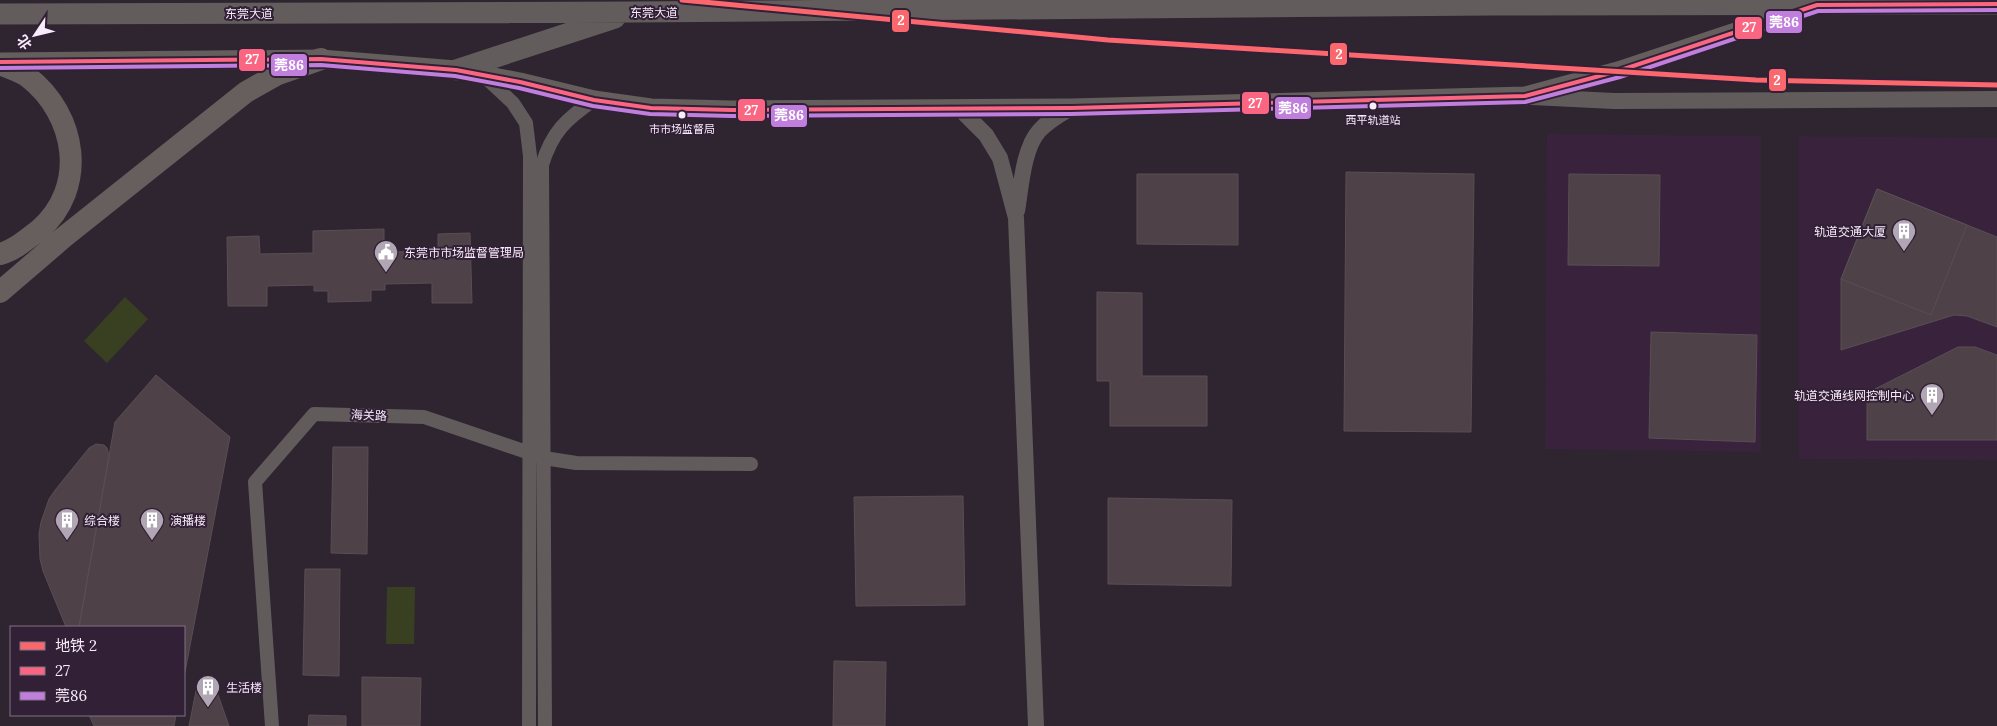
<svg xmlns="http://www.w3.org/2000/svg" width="1997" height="726" font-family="Lora,'Noto Sans SC',serif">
  <rect width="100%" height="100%" fill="#2e2531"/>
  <path fill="#38223c" d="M1547,134L1761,136V452L1545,449Z
    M1799,136L1997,138V460L1799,459Z"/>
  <path fill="#394022" d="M125,297L148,319L107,363L84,341Z
    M387,587H415L414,644H386Z"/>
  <path fill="#4e4147" stroke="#5a4e54" d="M1346,172L1474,174L1471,432L1344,431Z
    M1137,174H1238V245L1137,244Z
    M1569,174L1660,175L1659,266L1568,265Z
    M1877,189L1967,225L1931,315L1841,279Z
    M1877,189L1997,237V327L1967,316L1954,315L1841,350V279Z
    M384,229V252L438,251V234L470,233L472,303H432V283L385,284V290H371V301L328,302V291H314V285L267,286V306H228L227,237L259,236L260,254L313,253V231Z
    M1097,292L1142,293V376H1207V426H1110V381H1097Z
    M1651,332L1757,335L1755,442L1649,438Z
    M1958,347H1975L1997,355V440H1867V393Z
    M156,375L230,437L184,677V627H79L115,422Z
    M96,444L104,445L107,448L109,456L79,627H66L43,571L40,559L39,534L41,522L49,499L56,489L89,448Z
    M333,447H368L367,554L331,553Z
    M963,496L965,605L856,606L854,497Z
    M1108,498L1232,500L1231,586L1108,584Z
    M305,569H340L339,676L303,675Z
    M834,661L886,662L885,726H833Z
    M362,677L421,678L420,726H362Z
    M207,683L216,689L229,726H189L196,691L200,684Z
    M89,715H176L174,726H94Z
    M309,715L346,716V726H308Z"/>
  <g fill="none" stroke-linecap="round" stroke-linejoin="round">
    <path stroke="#615c5b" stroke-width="14" d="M483,75L513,103L526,123L530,156L529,726
      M272,726L255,482L314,414L424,417L544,458L576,463L751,464
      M545,726L542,165C552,132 566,119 594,100"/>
    <path stroke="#615c5b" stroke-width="16" d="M1532,97L1614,101L1997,99
      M959,108L986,135L1000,158L1016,218L1036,726
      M1017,211C1021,188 1023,149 1039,131C1048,121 1059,115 1071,108"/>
    <path stroke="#645e5c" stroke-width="19" d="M0,62L321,59L456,70L520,82L594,100L651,108L732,110L1071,108L1525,96L1618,71L1811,7"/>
    <path stroke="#635c5c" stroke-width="21" d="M0,14L633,12L1494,5L1997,4
      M456,70L615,18"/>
    <path stroke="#665f5e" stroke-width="22" d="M0,64C9,68 20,71 28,77C77,115 88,188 39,230C27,239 15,250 0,254
      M0,292L64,237L246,92L278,74L321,59"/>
    <g stroke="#322036" stroke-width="8">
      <path id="bus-1" d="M0,62L321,59L456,70L520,82L594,100L651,108L732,110L1071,108L1525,96L1618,71L1817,5L1997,4"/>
    </g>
    <g stroke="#322036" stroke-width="8">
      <path id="bus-2" d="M0,68L321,65L455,76L519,88L593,106L650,114L732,116L1071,114L1525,102L1620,77L1818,11L1997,10"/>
    </g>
    <use href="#bus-1" stroke="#fa6682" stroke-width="4"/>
    <use href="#bus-2" stroke="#c07fdc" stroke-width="4"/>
    <g stroke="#322036" stroke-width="9">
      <path id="metro-1" d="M682,0L1108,40L1756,80L1997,85"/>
    </g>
    <use href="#metro-1" stroke="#fa676c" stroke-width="5"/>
  </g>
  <defs>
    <g id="building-pin" transform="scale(1.25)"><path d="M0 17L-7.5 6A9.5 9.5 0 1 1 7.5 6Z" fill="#b1a6b4" stroke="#322036"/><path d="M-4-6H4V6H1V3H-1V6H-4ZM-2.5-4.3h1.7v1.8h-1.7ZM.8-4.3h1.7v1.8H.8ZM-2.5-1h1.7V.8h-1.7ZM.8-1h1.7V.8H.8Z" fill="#fff"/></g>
    <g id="civic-pin" transform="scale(1.25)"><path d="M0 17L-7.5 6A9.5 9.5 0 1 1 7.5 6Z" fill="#b1a6b4" stroke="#322036"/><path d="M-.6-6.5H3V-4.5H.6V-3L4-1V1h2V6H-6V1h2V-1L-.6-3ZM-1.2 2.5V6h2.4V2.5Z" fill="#fff"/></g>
  </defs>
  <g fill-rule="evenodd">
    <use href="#building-pin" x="1904" y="231"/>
    <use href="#civic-pin" x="386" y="252"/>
    <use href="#building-pin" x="1932" y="395"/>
    <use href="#building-pin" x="67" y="520"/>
    <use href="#building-pin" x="152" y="520"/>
    <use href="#building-pin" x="208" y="687"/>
  </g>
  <g fill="#f8ebfa" stroke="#322036" stroke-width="2">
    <circle cx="1373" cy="106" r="4.5"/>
    <circle cx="682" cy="115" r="4.5"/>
  </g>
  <g text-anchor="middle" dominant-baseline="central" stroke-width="4" stroke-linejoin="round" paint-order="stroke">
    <g font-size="11" fill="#f8ebfa" stroke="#322036">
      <text x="1373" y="120">西平轨道站</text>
      <text x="682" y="129">市市场监督局</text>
    </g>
    <g font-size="12" fill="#f8ebfa" stroke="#322036">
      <text x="654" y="12">东莞大道</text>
      <text x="249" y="13">东莞大道</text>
      <text transform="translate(369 415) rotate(2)">海关路</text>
    </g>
    <g font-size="12" fill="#f8ebfa" stroke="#322036" text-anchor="start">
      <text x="1886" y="231" text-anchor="end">轨道交通大厦</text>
      <text x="404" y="252">东莞市市场监督管理局</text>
      <text x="1914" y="395" text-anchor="end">轨道交通线网控制中心</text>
      <text x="84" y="520">综合楼</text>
      <text x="170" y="520">演播楼</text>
      <text x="226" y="687">生活楼</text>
    </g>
  </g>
  <g stroke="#322036" stroke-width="2">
    <rect x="891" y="9" width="19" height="24" rx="5" fill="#fa676c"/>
    <rect x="1765" y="10" width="38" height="24" rx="5" fill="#c07fdc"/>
    <rect x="1734" y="16" width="29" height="24" rx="5" fill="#fa6682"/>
    <rect x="1329" y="42" width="19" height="24" rx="5" fill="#fa676c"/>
    <rect x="238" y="48" width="28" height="24" rx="5" fill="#fa6682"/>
    <rect x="270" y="53" width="38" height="24" rx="5" fill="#c07fdc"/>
    <rect x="1768" y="68" width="19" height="24" rx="5" fill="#fa676c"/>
    <rect x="1241" y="91" width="29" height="24" rx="5" fill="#fa6682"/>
    <rect x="1274" y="96" width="38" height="24" rx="5" fill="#c07fdc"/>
    <rect x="737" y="98" width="29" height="24" rx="5" fill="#fa6682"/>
    <rect x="770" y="104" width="38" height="24" rx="5" fill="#c07fdc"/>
  </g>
  <g font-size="14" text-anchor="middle" font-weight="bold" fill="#fff">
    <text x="901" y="25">2</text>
    <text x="1784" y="27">莞86</text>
    <text x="1749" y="32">27</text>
    <text x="1339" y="59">2</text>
    <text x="252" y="64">27</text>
    <text x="289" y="70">莞86</text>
    <text x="1777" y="85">2</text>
    <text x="1255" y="108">27</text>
    <text x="1293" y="113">莞86</text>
    <text x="751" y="115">27</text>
    <text x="789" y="120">莞86</text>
  </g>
  <rect x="10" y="626" width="175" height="90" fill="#322036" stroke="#817184"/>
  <rect x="20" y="642" width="25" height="8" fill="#fa676c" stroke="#817184"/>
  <text x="55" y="651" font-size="15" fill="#f8ebfa">地铁 2</text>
  <rect x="20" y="667" width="25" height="8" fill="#fa6682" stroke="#817184"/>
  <text x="55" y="676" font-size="15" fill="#f8ebfa">27</text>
  <rect x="20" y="692" width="25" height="8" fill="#c07fdc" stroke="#817184"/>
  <text x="55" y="701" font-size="15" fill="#f8ebfa">莞86</text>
  <g transform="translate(35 35) rotate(235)" stroke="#322036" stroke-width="4" paint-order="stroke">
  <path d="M0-4L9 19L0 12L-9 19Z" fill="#f8ebfa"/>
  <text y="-8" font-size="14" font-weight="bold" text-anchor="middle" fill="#f8ebfa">北</text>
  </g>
</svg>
